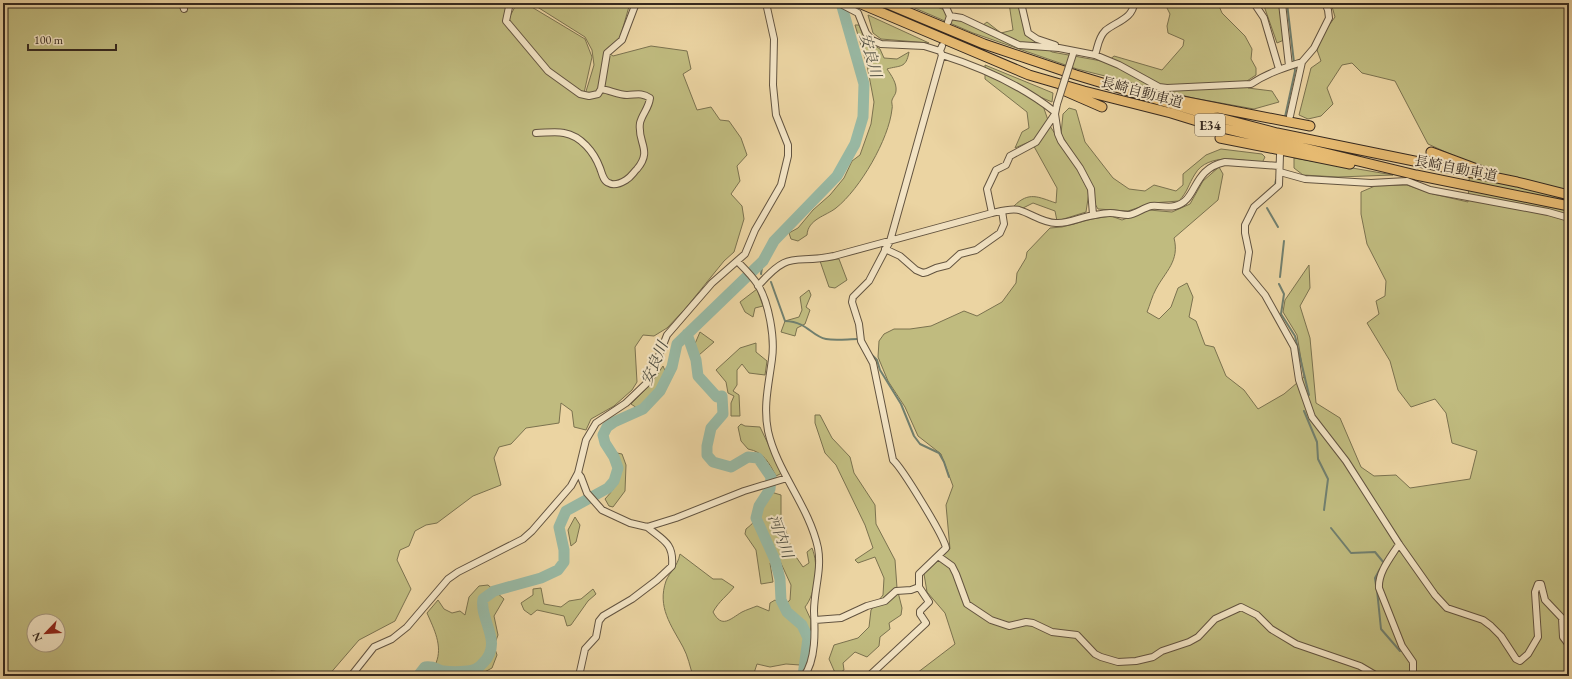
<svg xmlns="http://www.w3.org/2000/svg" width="1572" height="679" font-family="'EB Garamond','Noto Serif JP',serif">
  <rect width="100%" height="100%" fill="#ebd4a2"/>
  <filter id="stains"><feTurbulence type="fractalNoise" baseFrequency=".005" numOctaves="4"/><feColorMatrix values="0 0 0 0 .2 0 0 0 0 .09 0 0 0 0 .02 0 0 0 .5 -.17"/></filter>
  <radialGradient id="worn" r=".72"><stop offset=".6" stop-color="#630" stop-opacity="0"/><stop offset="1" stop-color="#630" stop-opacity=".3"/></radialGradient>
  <path fill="#c0bb7f" stroke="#7b724f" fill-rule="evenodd" d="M3,3H509L504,22C528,50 550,82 584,98L594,65L592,50L585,37L531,3H630L620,38L606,51L613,56L651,46L687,51L691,69L683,74L697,110L711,107L720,120L729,121L741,138L747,155L737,166L740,181L731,194L742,206L744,219L734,252L724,261L685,309L667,328L654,336L643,335L635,347L637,382L632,390L614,406L591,419L586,430L574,427L572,411L561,403L559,423L526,428L511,444L499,447L494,458L501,485L473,496L437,523L426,525L415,531L409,546L400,550L397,560L411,589L395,621L359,640L328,676H302L297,673L271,671L263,676H3ZM34,621H58V645H34Z
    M517,3H525L585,39L592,57L584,93L550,70L508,20Z
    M903,3H927L983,25L987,22L1001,33L1013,30L1009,3H1018L1028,36L1052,52L1107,62L1114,56L1162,70L1183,46L1184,40L1168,33L1167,26L1170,14L1166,6L1167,3H1212L1219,6L1222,13L1245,36L1252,49L1251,59L1256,68V75L1247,81L1248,88L1272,91L1279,102L1254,109L1193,98L1077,69L973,33Z
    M1263,3H1279L1284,40L1277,43Z
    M1331,3H1569V676H913L955,644L945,613L927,592L924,574L950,549L946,505L953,486L941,454L918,436L905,407L888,381L878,357L879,341L884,334L894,329H910L931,326L964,311L977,316L1002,302L1016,283L1017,273L1026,258L1027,252L1050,228L1062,227L1092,219L1111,216L1122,220L1149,210L1172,212L1190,204L1203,181L1219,167L1223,174L1218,200L1174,238C1180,261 1165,272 1156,289C1152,296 1150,305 1147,312L1159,319L1171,307L1178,288L1187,283L1193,297L1189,317L1196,321L1205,345L1214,347L1226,376L1244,390L1258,409L1284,394L1304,377L1297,335L1283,312L1285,300L1309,265L1310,288L1300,306L1310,338L1316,403L1340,418L1361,467L1374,476L1396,475L1410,488L1470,479L1477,451L1452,443L1446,413L1435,399L1411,407L1398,390L1390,361L1367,323L1379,314L1376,301L1385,296L1386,281L1367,244L1361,214V192L1375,186L1407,185L1433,194L1468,202L1470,163L1428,144L1395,81L1362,73L1352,63L1342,65L1327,88L1333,104L1321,116L1308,119L1299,115L1311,68L1321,61L1317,50L1324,32L1335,17Z
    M868,15L929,43L881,39L873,33Z
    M855,25H859L865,40L880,49L884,58L897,59L909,52C906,69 900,65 887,69C891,75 897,83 896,91C896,94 893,97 892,100C891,102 893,106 892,109C889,139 860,189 836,208C826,216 808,219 807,235L798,241L791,239L789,233L798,228L813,210L830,195L844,178L852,161L860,155L871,124L874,102L867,65Z
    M985,65L1053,93L1052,102L1040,97L1050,126L1078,170L1089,192L1086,212L1057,221L1055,211L1033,203L1021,209L1014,206C1029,191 1038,197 1056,203L1057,188L1031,141L1015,148L1022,132L1029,128L1027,112L985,79Z
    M1069,108L1076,110L1085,142L1113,178L1129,189L1145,191L1154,185L1176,191L1183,185V174L1206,155L1221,149L1262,154L1265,157L1262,163C1242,160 1208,152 1195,174C1188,185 1188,191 1179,201L1152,203L1128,211L1098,209L1095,204L1092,185L1061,134L1063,114Z
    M1294,158L1393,175L1338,177L1303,175L1294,168Z
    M839,259L847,280L835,288L829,287L820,261Z
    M757,289L763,306L755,308L753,317L745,312L740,302Z
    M809,290L811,295L806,307L810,310L805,324L797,328L795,336L781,332L785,321L799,317L802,310L800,297Z
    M700,332L714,342L699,355L694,346Z
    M756,343V352L767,361L765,375L749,373L742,364L737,370V385L733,391L739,395L740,416H731V403L734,396L728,393L726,382L716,370L740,348Z
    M663,366L666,373L656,393L637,408L631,404L650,385Z
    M815,415H820L832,438L850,457L854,473L875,505L876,524L895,560L897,588L902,608L901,615L889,623L890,629L880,637L879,646L867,657L855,652L843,663L844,670L836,675L829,659L834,645L858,638L869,627L871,610L883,595L884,578L875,557L858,563L855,560L873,548L865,525L836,465L825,453L815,423Z
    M741,424L745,426L760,427L782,473L776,476C769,463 764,452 748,449L741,441L738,427Z
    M617,453L622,454L626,465L625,491L613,507L609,506L605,499C620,483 621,475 617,453Z
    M771,492L781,495V515L792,551L803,567L809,563L807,552L812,548C819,565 816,593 805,607L811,620L809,660L800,665L786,664L770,667L757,664L753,676H693C690,667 688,656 683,647C671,625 657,607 666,581C670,571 677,568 680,554L713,579H722L734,587C727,596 719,601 713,612C722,629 730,619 742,612C746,610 752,608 757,606L769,611L770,603L775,600L783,606L790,600L791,585L779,559L770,563L773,582L761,584L756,550L745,534L746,529C760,519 762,506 771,492Z
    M575,517L580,525L576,542L571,546L568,530Z
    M488,585L504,599L494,616L498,635L494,646L497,655L492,668L477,676L464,669L441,668L436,663C443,646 434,629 427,613L438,600L444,609L452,613L460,611L465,615L469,597L479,586Z
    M541,588L544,604L561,607L569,601L581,599L593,589L596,594L588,601L571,625L567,626L564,616L537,610L531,615L524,610L521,603L533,595V589Z"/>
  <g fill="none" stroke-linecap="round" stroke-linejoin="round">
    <path stroke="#717f6e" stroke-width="2" d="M1285,117L1295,71L1287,3
      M1275,185L1276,180
      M1267,208L1278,227
      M761,274L763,261
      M1280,277L1284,241
      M771,282L785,321C808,322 811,336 826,339C836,341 848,339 858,339
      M1279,284L1284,294L1281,314L1295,336L1309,395
      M871,354L877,360L880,370L901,404L914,436L920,444L939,453L944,462L949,477
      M1304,411L1317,442L1318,459L1328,479L1324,510
      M1331,528L1351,553L1375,552L1384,563L1382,565
      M1376,585L1375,578L1380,569
      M1377,590L1381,629L1400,651"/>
    <path stroke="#98b8a3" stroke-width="11" d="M687,334L696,360L698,376L717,397L722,396L723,414L711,428L707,446V455L713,462L731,467L748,457L758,458L771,477L770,489L759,506L756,518L775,560L780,579L781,600L787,612L802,625L808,638L803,676
      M418,676L425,667C435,666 435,669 443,671C450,672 460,672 467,671C474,671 479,668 483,663C504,642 479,620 483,599L494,591L541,578L558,570L564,562V550L559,527L566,511L608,488L614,481L618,468L614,457L605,443L603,435L607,427L614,422L643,409L660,391L672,367L677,344L763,261L774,241L837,176L855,144L863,117L864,84L841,3"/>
    <g stroke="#635440" stroke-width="8">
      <path id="minor" d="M182,3L184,9
        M839,3L858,13L866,33L872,40L881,44L924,46L940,51
        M944,3L950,16
        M1021,3L1028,33L1037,39L1055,45
        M1254,3L1264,18L1279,69
        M1282,3L1289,66
        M509,7L506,21L548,71L580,94L589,96L598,94L601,89
        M948,22L950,16L962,18L1019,45L1059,48L1095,55L1119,65L1159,87L1167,88L1251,84C1267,73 1284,68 1302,62
        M942,55C983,68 1021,85 1055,112
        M1095,55C1098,47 1098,38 1105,31C1115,22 1133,19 1134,3
        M1055,114L1058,134L1061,141L1080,168L1091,189L1093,215
        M1290,116L1302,62L1314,48L1329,18L1328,10L1325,3
        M536,133C545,133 556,131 564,133C581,136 594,152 600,168C602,173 603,181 609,183C614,186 621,183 626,180C631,177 633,173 637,169C653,150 637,143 640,123C642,114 649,108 650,98C641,92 636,95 627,95C619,95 609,90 601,89L607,53L622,40L636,3
        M1280,155L1279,185L1254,207L1245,225V233L1249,252L1246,272L1265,295L1294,347L1299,380L1312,417L1346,461L1399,544L1435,595L1447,608L1483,620L1491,626L1501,636L1516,659L1520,661L1528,654L1538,637L1535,592L1538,584H1541L1545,600L1562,618L1563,637L1569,645
        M1280,172L1305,179L1371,183L1407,181L1430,190L1548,212L1569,218
        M992,213L987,189L996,170L1006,165L1010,156L1036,142L1055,114L1057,104
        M885,249L900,256L916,270L923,273L927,272L936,268L948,265L960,254L976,250L1000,233L1004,224L1002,211
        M738,262C745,269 753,277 758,285C769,303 775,338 772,359C769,383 763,406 768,431C777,472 809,506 818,548C822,570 814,590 814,611C815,631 816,660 804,676
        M758,286C791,248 793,265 834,256L992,213C1001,211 1011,208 1019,210C1032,214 1043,223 1056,223C1070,224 1082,216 1095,215C1100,214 1105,213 1110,213C1116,213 1122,215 1128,215C1136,214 1143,208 1151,206C1159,205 1167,208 1175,206C1198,201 1191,169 1225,162L1279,166
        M578,473L581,477L587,493L602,510L630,523L647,527L676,518L744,491L787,478
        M1399,544C1391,557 1378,572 1379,588L1402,646L1413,662V676
        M938,556L952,566L956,574L967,604L991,620L1009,626L1026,622L1033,623L1052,632L1077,635L1095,654L1101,657L1118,662L1136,661L1153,657L1162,651L1189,642L1198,637L1215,619L1241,607L1257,615L1271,629L1296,644L1360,666L1377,676
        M815,620L841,618L867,606L885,601L896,591L911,590L919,587
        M351,676L374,647L392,639L407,627L448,579L458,572L523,539L532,531L571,486L578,473L586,440L596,423L626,403L649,381L667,335L712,283L745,254L755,230L781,185L788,156V145L776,115L773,85L774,39L766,3
        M579,676L585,649L596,637L599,621L603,616L632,599L657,580L672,566C674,543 663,540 647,527
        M869,676L926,623L920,614V611L929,602L919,587V574L946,548C944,536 902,468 893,460L873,363L861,341L859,324L852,302L853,297L869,281L890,241L942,55L940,51L942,46"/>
    </g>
    <g stroke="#36291f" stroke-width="11">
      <path id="highway" d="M859,3L1029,75L1084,91L1171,113L1210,125L1416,175L1569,206
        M886,3L984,44L1076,75L1212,116L1277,133L1517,182L1569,195
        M1063,90L1102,107
        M1172,99L1310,126
        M1220,138L1350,164
        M1431,152L1482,171"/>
    </g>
    <use href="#minor" stroke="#f2e3c3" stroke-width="6"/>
    <use href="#highway" stroke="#e6ba71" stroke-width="9"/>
    <g stroke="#635440" stroke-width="8" stroke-linecap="butt">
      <path id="minor-bridge" d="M1057,104L1073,54"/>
    </g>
    <use href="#minor-bridge" stroke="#f2e3c3" stroke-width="6"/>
  </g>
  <g text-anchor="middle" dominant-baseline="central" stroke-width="4" stroke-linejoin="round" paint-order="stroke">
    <rect fill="#f2e3c3" stroke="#6e6150" stroke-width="1" x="1195" y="114" width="30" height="22" rx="3"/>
    <g font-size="13" font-weight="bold" fill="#36291f">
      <text x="1210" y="125">E34</text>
    </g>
    <g font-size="14" fill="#36291f" stroke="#f2e3c3">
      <text transform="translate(1142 92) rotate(15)">長崎自動車道</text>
      <text transform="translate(1456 168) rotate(11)">長崎自動車道</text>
    </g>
    <g font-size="15" font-style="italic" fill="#4e4d40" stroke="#f2e3c3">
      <text transform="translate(871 55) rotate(75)">安良川</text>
      <text transform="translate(654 363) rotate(-67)">安良川</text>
      <text transform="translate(781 536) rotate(70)">河内川</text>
    </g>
  </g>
  <rect width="1572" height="679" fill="none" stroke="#ebd4a2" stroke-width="16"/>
  <rect x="4" y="4" width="1564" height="671" fill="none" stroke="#36291f" stroke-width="2"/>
  <rect x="8" y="8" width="1556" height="663" fill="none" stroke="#36291f"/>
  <g transform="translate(46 633) rotate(245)"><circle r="19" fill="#f2e3c3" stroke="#a79981"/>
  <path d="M0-3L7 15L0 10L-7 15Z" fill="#8f2418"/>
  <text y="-6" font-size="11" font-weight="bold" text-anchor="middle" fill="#36291f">N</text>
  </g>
  <path d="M28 44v6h88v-6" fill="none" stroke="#36291f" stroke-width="2"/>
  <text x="34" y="44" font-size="12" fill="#36291f" stroke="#f2e3c3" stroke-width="3" paint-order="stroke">100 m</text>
  <rect width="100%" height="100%" filter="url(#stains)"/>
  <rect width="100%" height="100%" fill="url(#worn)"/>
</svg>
